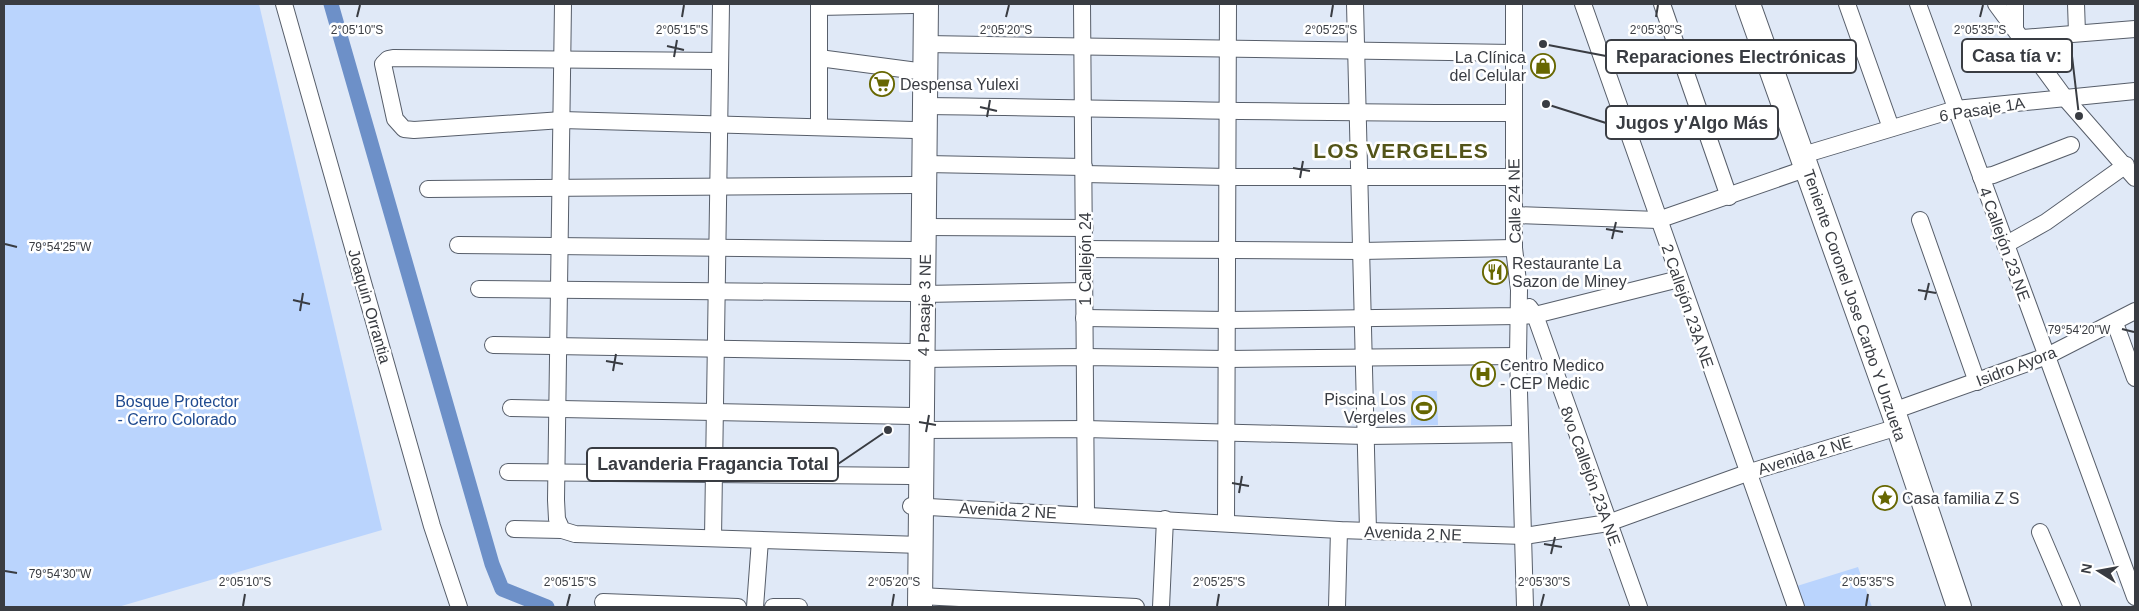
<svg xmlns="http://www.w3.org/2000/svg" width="2139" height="611" font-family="Arial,sans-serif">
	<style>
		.green { fill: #bad4fd }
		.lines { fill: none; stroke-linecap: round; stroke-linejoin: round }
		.canal { stroke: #6d90c8; stroke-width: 15 }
		.street-casing { stroke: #575e6a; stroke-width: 18 }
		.secondary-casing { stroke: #575e6a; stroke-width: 26 }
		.street { stroke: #fff; stroke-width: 16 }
		.secondary { stroke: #fff; stroke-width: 24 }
		.ticks { fill: none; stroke: #393c42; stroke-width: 2 }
		.labels { text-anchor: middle; stroke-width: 5; stroke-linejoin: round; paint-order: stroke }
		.poi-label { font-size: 16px; fill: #393c42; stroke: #fff; text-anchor: start }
		.street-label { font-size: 16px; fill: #393c42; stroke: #fff }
		.park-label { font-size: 16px; fill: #1f4a8f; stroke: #fff }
		.district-label { font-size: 21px; font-weight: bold; letter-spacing: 1px; fill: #535418; stroke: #fff }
		.ticks-label { font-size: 12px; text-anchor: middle; fill: #393c42; stroke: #fff; stroke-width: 5; stroke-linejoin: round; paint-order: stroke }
		.leader { fill: none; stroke: #393c42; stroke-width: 2 }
		.callout-dot { fill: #393c42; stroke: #fff; stroke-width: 2 }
		.callout { fill: #fff; stroke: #393c42; stroke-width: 2 }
		.callout-label { font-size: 18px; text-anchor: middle; font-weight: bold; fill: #393c42 }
	</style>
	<rect width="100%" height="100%" fill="#e0e9f7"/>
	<g class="green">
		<polygon points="4,4 259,4 382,530 118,607 4,607"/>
		<polygon points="1412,391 1437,391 1438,425 1411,425"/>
		<polygon points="1858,567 1872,607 1804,607 1797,586"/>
	</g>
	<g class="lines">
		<polyline class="canal" points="331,4 492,564 502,589 547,607"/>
		<defs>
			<g id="street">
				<polyline points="284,4 432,526 459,607"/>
				<polyline points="563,4 556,500 557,519 562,530 575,534 921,545"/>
				<polyline points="1082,4 1086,515"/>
				<polyline points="1355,4 1368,531"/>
				<polyline points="1514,4 1514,248 1519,290 1518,356 1525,607"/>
				<polyline points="1583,4 1796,607"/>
				<polyline points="1662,4 1729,197"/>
				<polyline points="1847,4 1891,128"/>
				<polyline points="1918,4 2135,597"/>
				<polyline points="1996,4 2065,98 2135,178"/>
				<polyline points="2076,4 2077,33"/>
				<polyline points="819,7 913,5"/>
				<polyline points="2015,29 2015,4"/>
				<polyline points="2023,38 2135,29"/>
				<polyline points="926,44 1513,53"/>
				<polyline points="819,58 925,72"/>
				<polyline points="720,61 393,58 388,59 383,64 395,119 404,129 414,130 562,120 914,130"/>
				<path d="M925 106C1121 108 1317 114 1513 113"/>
				<polyline points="819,127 819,4"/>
				<polyline points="1803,155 1956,109 2135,91"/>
				<polyline points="926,164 1084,167"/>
				<polyline points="1084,174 1228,177 1514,177"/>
				<polyline points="1981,177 1993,175 2071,145"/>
				<polyline points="428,189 913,185"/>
				<polyline points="1514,215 1658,220 1808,168"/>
				<polyline points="1920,220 1977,382"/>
				<polyline points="925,227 1085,228"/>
				<polyline points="458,245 913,250"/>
				<polyline points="2005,245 2046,222 2126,165"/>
				<polyline points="1084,249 1361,251 1514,248"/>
				<polyline points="479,289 913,293"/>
				<polyline points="923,294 1084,291"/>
				<polyline points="1529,307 1535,315 1639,607"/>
				<polyline points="1084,318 1227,320 1518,316 1535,315 1679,279"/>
				<polyline points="2115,323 2135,378"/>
				<polyline points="493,345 912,352"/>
				<polyline points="923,359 1085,357 1227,359 1518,356"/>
				<polyline points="511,408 912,416"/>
				<polyline points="1893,411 2047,356 2135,311"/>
				<polyline points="922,430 1085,429 1366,436 1520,434"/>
				<polyline points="508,472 911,476"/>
				<polyline points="911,506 1339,530 1524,536 1608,523 1747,473 1898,427"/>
				<polyline points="1226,523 1228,4"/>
				<polyline points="514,529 562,530"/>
				<polyline points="2040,532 2072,607"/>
				<polyline points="713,538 721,4"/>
				<polyline points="920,596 1136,607"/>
				<polyline points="603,602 738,607"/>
				<polyline points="755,607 760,540"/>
				<polyline points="773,607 799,607"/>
				<polyline points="1161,607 1165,519"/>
				<polyline points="1337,607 1339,530"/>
			</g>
			<g id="secondary">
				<polyline points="1748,4 1893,411 1959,607"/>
				<polyline points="920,607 926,4"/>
			</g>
		</defs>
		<use href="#street" class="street-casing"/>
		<use href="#secondary" class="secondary-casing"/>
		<use href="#street" class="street"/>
		<use href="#secondary" class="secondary"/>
	</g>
	<path class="ticks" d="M357 17 360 5M682 17 684 5M1006 17 1009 5M1331 17 1333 5M1656 17 1658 5M1980 17 1983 5M667 46 684 50M674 57 677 40M980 107 997 111M987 117 990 100M1293 168 1310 171M1300 178 1303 161M1606 229 1623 232M1612 239 1616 222M5 244 17 247M1918 290 1936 293M293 300 310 304M1925 300 1929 283M300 311 303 293M2122 329 2134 332M606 361 623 364M613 371 616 354M919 422 936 425M926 432 929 415M1232 483 1249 486M1239 493 1242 476M1544 544 1562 547M1551 554 1555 537M5 571 17 573M243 606 245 594M567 606 570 594M892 606 894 594M1217 606 1219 594M1541 606 1544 594M1866 606 1868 594"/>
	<defs>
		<symbol id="shop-ring" viewBox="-11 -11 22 22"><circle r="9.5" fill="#fff" stroke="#676701" stroke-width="1.5"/><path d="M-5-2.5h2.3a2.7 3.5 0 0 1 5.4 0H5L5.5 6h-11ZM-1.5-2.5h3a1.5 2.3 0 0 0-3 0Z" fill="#676701"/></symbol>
		<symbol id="supermarket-ring" viewBox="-11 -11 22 22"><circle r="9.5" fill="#fff" stroke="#676701" stroke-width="1.5"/><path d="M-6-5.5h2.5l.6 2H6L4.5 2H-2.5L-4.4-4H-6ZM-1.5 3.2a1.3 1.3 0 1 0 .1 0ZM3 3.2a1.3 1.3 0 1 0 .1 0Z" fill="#676701"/></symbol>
		<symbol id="restaurant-ring" viewBox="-11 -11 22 22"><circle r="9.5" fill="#fff" stroke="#676701" stroke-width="1.5"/><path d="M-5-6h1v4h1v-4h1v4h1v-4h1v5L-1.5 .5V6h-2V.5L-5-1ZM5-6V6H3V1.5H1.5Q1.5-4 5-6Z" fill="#676701"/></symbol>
		<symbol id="hospital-ring" viewBox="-11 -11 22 22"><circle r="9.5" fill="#fff" stroke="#676701" stroke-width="1.5"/><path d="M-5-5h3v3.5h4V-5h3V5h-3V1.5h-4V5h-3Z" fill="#676701"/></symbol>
		<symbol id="stadium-ring" viewBox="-11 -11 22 22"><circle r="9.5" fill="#fff" stroke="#676701" stroke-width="1.5"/><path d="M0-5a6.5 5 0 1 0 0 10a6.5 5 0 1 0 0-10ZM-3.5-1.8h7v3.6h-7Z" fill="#676701"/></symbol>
		<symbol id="sight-ring" viewBox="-11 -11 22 22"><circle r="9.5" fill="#fff" stroke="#676701" stroke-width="1.5"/><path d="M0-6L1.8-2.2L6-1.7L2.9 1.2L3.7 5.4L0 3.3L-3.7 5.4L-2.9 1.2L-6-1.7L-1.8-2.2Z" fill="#676701"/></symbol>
	</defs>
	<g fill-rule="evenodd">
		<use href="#shop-ring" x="1529" y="52" width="28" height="28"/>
		<use href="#supermarket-ring" x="868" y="70" width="28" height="28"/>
		<use href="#restaurant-ring" x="1481" y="258" width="28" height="28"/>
		<use href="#hospital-ring" x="1469" y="360" width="28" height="28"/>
		<use href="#stadium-ring" x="1410" y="394" width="28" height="28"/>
		<use href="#sight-ring" x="1871" y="484" width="28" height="28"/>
	</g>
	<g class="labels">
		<g class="poi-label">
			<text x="1526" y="63" text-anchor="end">La Clínica<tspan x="1526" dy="18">del Celular</tspan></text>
			<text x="900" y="90">Despensa Yulexi</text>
			<text x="1512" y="269">Restaurante La<tspan x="1512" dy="18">Sazon de Miney</tspan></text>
			<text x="1500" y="371">Centro Medico<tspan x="1500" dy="18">- CEP Medic</tspan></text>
			<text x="1406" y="405" text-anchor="end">Piscina Los<tspan x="1406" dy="18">Vergeles</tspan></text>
			<text x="1902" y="504">Casa familia Z S</text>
		</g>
		<g class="street-label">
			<text transform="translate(1982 109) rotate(-9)" y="6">6 Pasaje 1A</text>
			<text transform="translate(1514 201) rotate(-91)" y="6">Calle 24 NE</text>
			<text transform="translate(2005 244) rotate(70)" y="6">4 Callejón 23 NE</text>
			<text transform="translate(1085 259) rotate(-90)" y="6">1 Callejón 24</text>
			<text transform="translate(924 305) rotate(-89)" y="6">4 Pasaje 3 NE</text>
			<text transform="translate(1855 305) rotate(71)" y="6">Teniente Coronel Jose Carbo Y Unzueta</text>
			<text transform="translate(370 306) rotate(74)" y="6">Joaquin Orrantia</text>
			<text transform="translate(1688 306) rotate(71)" y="6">2 Callejón 23A NE</text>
			<text transform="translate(2016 366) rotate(-21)" y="6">Isidro Ayora</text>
			<text transform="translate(1805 455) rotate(-17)" y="6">Avenida 2 NE</text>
			<text transform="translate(1591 476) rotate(70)" y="6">8vo Callejón 23A NE</text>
			<text transform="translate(1008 510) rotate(3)" y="6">Avenida 2 NE</text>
			<text transform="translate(1413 533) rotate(2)" y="6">Avenida 2 NE</text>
		</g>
		<g class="park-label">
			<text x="177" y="407">Bosque Protector<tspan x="177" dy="18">- Cerro Colorado</tspan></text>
		</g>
		<g class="district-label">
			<text x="1401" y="158">LOS VERGELES</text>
		</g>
	</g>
	<g class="ticks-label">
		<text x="357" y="34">2°05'10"S</text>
		<text x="682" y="34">2°05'15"S</text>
		<text x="1006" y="34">2°05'20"S</text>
		<text x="1331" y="34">2°05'25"S</text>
		<text x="1656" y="34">2°05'30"S</text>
		<text x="1980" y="34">2°05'35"S</text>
		<text x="60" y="251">79°54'25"W</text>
		<text x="2079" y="334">79°54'20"W</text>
		<text x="60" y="578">79°54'30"W</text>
		<text x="245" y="586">2°05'10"S</text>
		<text x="570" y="586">2°05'15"S</text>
		<text x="894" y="586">2°05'20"S</text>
		<text x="1219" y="586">2°05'25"S</text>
		<text x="1544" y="586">2°05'30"S</text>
		<text x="1868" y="586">2°05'35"S</text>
	</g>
	<path class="leader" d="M2079 116L2072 56M1543 44L1606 56M1546 104L1606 123M888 430L838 464"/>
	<g class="callout-dot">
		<circle cx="2079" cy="116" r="5"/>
		<circle cx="1543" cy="44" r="5"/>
		<circle cx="1546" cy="104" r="5"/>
		<circle cx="888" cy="430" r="5"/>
	</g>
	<g class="callout">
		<rect x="1962" y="39" width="110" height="33" rx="5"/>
		<rect x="1606" y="40" width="250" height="33" rx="5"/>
		<rect x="1606" y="106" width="172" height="33" rx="5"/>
		<rect x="587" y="448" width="251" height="33" rx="5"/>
	</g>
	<g class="callout-label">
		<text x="2017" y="62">Casa tía v:</text>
		<text x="1731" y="63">Reparaciones Electrónicas</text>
		<text x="1692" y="129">Jugos y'Algo Más</text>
		<text x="713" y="470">Lavanderia Fragancia Total</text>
	</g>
	<rect width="2139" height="611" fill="none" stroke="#393c42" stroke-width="10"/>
	<g transform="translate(2099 571) rotate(281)" stroke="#ffffff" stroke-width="4" paint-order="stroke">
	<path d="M0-4L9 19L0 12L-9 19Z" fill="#393c42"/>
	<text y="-8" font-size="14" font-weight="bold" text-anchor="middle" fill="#393c42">N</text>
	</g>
</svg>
